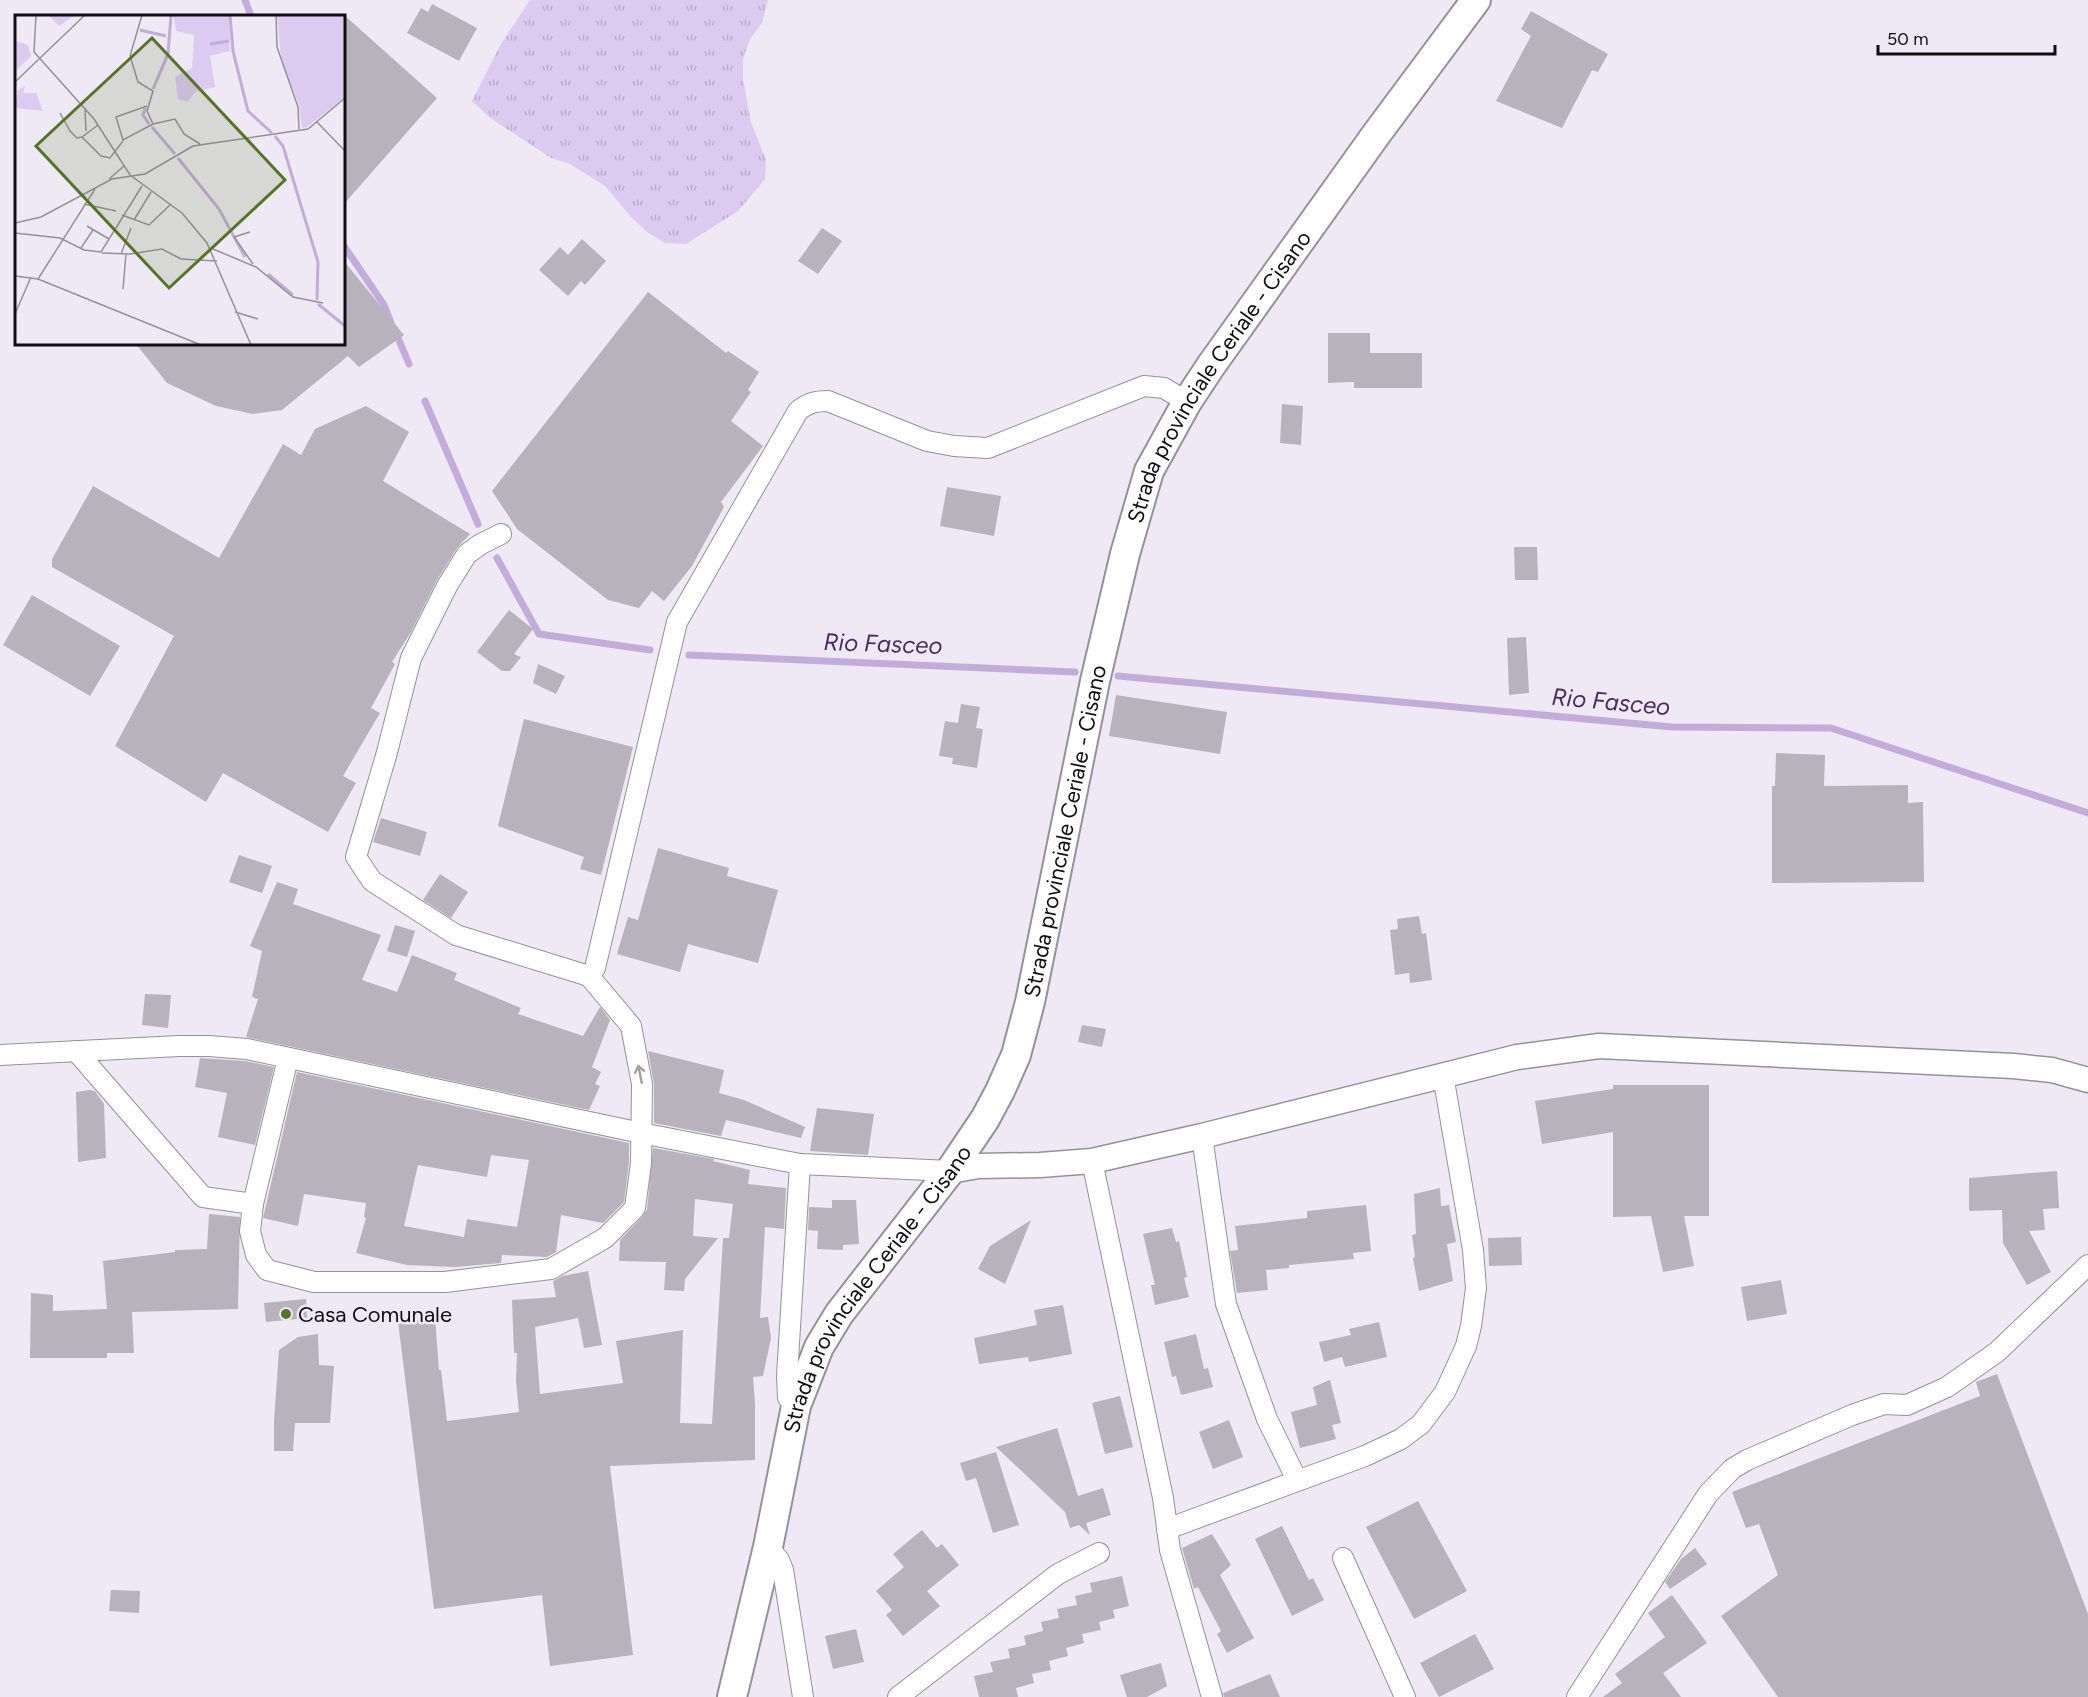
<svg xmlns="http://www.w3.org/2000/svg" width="2088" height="1697" font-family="Figtree,sans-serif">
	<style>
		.grass { fill: url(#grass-tufts) }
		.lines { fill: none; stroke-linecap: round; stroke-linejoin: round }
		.stream { stroke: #c3acda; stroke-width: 7 }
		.building { fill: #b7b2bc; fill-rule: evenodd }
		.minor-casing { stroke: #95919a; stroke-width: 22 }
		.tertiary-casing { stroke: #95919a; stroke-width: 27 }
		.secondary-casing { stroke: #95919a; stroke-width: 32 }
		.minor { stroke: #fff; stroke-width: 20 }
		.tertiary { stroke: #fff; stroke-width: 24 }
		.secondary { stroke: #fff; stroke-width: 28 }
		.oneway { stroke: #9f9fa0 }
		.poi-dot { fill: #567428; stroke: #eee9f4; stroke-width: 2 }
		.labels { text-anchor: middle; stroke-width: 5; stroke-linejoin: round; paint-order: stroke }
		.street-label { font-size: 22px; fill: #0f0e11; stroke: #eee9f4 }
		.poi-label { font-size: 22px; fill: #0f0e11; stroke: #eee9f4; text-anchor: start }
		.water-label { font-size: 24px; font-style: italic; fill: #492a63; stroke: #eee9f4 }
		.inset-river { fill: none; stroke: #c3acda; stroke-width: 3 }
		.inset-road { fill: none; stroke: #959199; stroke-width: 1.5 }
		.view { fill: #567428; fill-opacity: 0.15; stroke: #567428; stroke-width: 3 }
		.inset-edge { fill: none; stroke: #0f0e11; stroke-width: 3 }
	</style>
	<defs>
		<pattern id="grass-tufts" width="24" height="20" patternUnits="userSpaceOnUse" patternTransform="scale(1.5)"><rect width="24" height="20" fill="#ddcaf1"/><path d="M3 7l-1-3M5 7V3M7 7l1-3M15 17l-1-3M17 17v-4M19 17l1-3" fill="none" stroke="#bcacce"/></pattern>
	</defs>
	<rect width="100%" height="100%" fill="#eee9f4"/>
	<polygon class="grass" points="530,0 768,0 762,23 750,39 743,59 743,79 751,122 766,160 765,179 738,211 686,244 665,243 647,232 632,218 605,186 570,164 551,158 489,117 472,101 501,44"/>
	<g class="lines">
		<g class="stream">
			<polyline points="245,0 251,16"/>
			<polyline points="344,246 384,305 391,323"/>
			<polyline points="396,333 409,364"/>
			<polyline points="425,401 478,524"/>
			<polyline points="497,558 539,634 650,650"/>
			<polyline points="689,655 1075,672"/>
			<polyline points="1118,676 1672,727 1831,728 2088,813"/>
		</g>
	</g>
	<g class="building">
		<polygon points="432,4 477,28 459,61 407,33 421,8 428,12"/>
		<polygon points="1531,11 1608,54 1598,72 1592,70 1562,128 1496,101 1531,36 1521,29"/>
		<polygon points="344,15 437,98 344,204"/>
		<polygon points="822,228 842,241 818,274 798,261"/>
		<polygon points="582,239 606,261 585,285 581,281 568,296 539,270 560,247 568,255"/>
		<polygon points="344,261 404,335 359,367 348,356 282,410 253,414 216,406 167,383 136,344 344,344"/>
		<polygon points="648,292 726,353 728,351 759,372 748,390 751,392 731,421 763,446 721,502 724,507 692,566 664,601 652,591 639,608 608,600 517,529 492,491"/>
		<polygon points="1328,333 1370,333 1370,353 1422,353 1422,388 1354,388 1354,382 1328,383"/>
		<polygon points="1282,404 1303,406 1301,445 1280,443"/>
		<polygon points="366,406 409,432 383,481 470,534 457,548 437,580 411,632 392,662 395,664 371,708 380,713 343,776 356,783 328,832 223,773 206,802 115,746 174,636 52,567 52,559 93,486 219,558 283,444 301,455 315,429"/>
		<polygon points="947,487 1001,496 994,536 940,526"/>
		<polygon points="1514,547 1537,547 1538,580 1515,580"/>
		<polygon points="32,595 120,646 90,696 3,645"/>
		<polygon points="509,610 533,629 514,654 521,657 510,671 502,671 477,652"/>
		<polygon points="1526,637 1529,693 1509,695 1507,638"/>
		<polygon points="538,664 565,676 556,694 533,683"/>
		<polygon points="1116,695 1227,712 1220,754 1109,736"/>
		<polygon points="961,704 980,707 976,728 983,729 977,768 952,764 953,758 939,756 945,721 958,723"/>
		<polygon points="524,719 633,747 601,875 580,869 584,857 498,826"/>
		<polygon points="1776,753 1825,755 1824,786 1908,785 1908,803 1923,802 1924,882 1772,883 1772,786 1775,786"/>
		<polygon points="381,818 427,832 420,856 373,842"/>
		<polygon points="658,848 729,868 727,876 778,890 758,963 688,944 680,972 617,954 628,917 638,920"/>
		<polygon points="239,855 272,866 262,893 229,882"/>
		<polygon points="440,874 468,892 451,918 423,900"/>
		<polygon points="277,882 298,889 293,904 381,935 362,980 397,992 412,955 457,973 454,980 521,1008 518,1014 583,1036 600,1007 610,1020 592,1067 601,1072 595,1084 600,1086 589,1110 246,1037 258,999 252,997 262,951 250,946"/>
		<polygon points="1419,916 1422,934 1426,933 1432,980 1410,983 1409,973 1395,975 1390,930 1398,929 1397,919"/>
		<polygon points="395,925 415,931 407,957 387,951"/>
		<polygon points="145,994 171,995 168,1028 142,1025"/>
		<polygon points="1082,1025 1106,1029 1102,1047 1078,1042"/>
		<polygon points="648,1051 724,1070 719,1093 744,1100 805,1127 801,1138 726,1120 721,1136 654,1123 654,1084"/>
		<polygon points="200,1058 245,1061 274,1067 255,1145 218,1137 227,1093 195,1087"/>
		<path d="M297 1072 629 1143V1162L624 1202 603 1223 561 1215 556 1252 547 1257 502 1255 501 1263 455 1267 407 1265 356 1253 366 1218 364 1217 366 1203 304 1194 298 1226 263 1218ZM491 1155 529 1160 517 1227 467 1219 464 1237 404 1226 418 1165 487 1177Z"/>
		<polygon points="1613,1085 1709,1085 1709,1216 1684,1216 1694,1266 1663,1272 1651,1216 1613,1217 1613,1132 1542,1144 1535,1101 1613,1089"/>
		<polygon points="90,1090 95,1091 104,1104 106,1158 78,1162 76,1092"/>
		<polygon points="817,1108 874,1114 868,1155 810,1151"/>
		<polygon points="653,1148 714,1159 713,1161 750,1170 748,1184 786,1188 784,1229 765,1227 760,1318 768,1317 771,1338 763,1376 753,1377 755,1404 755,1460 610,1466 633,1655 550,1666 542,1595 434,1609 398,1322 435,1318 439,1370 441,1370 447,1421 519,1412 516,1381 517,1353 514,1353 512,1300 556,1297 553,1281 563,1276 588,1271 602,1345 584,1348 578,1318 535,1327 540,1394 623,1383 616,1341 683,1330 680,1423 712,1424 723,1238 729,1238 733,1204 695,1199 693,1236 718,1238 685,1279 684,1291 664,1290 666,1262 619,1261 620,1240 643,1216 647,1210"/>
		<polygon points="2057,1171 2059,1208 2043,1209 2045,1230 2029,1231 2051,1272 2027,1285 2003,1243 2002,1210 1969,1211 1969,1178"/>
		<polygon points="1440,1188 1441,1206 1449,1205 1456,1242 1447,1244 1453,1281 1419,1291 1413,1258 1415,1257 1412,1235 1416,1234 1414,1194"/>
		<polygon points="832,1200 856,1200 859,1244 843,1245 843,1250 817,1249 818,1231 808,1230 809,1207 832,1208"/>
		<polygon points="1366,1205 1371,1251 1353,1253 1354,1259 1289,1265 1289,1268 1266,1270 1268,1290 1237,1293 1230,1251 1238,1250 1235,1226 1307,1218 1307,1211"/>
		<polygon points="209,1214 240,1217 238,1309 132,1312 134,1353 107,1353 107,1358 30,1358 31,1293 53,1295 53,1311 107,1309 103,1261 175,1252 175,1250 207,1249"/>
		<polygon points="1031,1220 1005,1284 978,1269 990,1246"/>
		<polygon points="1172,1228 1176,1242 1179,1241 1187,1277 1184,1278 1189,1297 1155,1305 1151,1285 1155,1285 1143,1234"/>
		<polygon points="1521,1237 1522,1265 1489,1266 1488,1238"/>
		<polygon points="1781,1280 1787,1314 1747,1321 1741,1287"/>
		<polygon points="306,1299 307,1318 266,1322 264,1303"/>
		<polygon points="1063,1305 1072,1354 1029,1362 1028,1357 979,1364 974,1338 1037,1325 1034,1310"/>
		<polygon points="1379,1322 1387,1357 1345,1367 1342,1357 1324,1362 1319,1342 1351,1335 1349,1329"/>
		<polygon points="318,1334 319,1365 334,1366 330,1423 295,1423 293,1451 274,1451 274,1421 279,1350 298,1337"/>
		<polygon points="1196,1334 1204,1369 1208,1368 1213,1387 1181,1395 1176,1376 1172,1377 1164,1342"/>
		<polygon points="1997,1374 2088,1614 2088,1697 1778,1697 1721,1616 1778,1575 1759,1524 1746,1528 1732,1492 1980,1396 1976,1382"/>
		<polygon points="1330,1380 1341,1423 1332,1425 1336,1439 1300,1448 1291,1412 1317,1405 1313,1387"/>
		<polygon points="1120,1396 1133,1447 1105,1454 1092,1403"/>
		<polygon points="1229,1420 1243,1457 1213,1469 1199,1432"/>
		<polygon points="1057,1428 1078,1496 1103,1488 1111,1515 1086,1523 1090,1535 1079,1525 1070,1528 1065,1512 996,1447"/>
		<polygon points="996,1452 1019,1525 993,1533 976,1478 966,1481 960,1463"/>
		<polygon points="1418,1501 1467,1591 1414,1619 1366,1527"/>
		<polygon points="1282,1526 1309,1580 1313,1578 1324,1600 1292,1616 1255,1539"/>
		<polygon points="922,1530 937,1548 942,1544 959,1565 927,1591 940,1606 903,1636 886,1615 892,1610 876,1591 904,1567 893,1554"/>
		<polygon points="1212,1534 1231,1565 1220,1575 1254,1638 1227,1653 1217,1634 1221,1631 1198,1587 1194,1589 1182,1548"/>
		<polygon points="1695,1548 1707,1564 1670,1589 1665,1582 1681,1559"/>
		<polygon points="1122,1576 1129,1606 1113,1610 1115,1618 1099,1622 1101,1630 1082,1634 1084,1643 1066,1648 1068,1656 1049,1661 1051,1670 1032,1674 1034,1683 1016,1688 1018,1697 979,1697 974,1676 993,1672 990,1662 1010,1658 1008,1649 1026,1645 1024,1636 1043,1631 1041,1622 1059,1618 1057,1609 1077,1605 1075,1596 1092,1592 1090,1583"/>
		<polygon points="111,1590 140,1591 139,1613 109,1611"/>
		<polygon points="1672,1595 1707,1643 1663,1673 1681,1697 1603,1697 1622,1683 1615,1674 1665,1637 1648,1613"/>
		<polygon points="856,1629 864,1662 833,1669 825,1636"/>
		<polygon points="1475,1634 1494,1669 1439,1697 1420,1663"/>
		<polygon points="1161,1663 1167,1686 1147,1697 1127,1697 1120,1675"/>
		<polygon points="1270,1674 1280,1697 1224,1697 1223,1693"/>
	</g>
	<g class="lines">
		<defs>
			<g id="minor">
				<path d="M501 534 481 544 467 554 447 586 411 658 386 756 356 857 372 881 456 935 589 976 595 968 677 622 798 411C808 403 815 401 828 401L927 441 954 446 988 448 1144 386 1164 388 1187 402"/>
				<polyline points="76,1051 203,1197 253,1204"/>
				<polyline points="0,1055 179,1046 209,1046 247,1049 641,1133 800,1164 950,1171"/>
				<polyline points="288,1058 253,1204 250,1231 256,1255 267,1270 314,1282 445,1282 551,1269 605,1238 635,1208 641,1163 642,1084 631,1026 589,976"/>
				<polyline points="1202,1136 1226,1304 1267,1419 1297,1480"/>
				<polyline points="1092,1161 1163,1498 1170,1550 1212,1697"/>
				<polyline points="796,1406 788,1398 787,1376 800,1164"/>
				<polyline points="1167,1529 1365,1456 1401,1439 1421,1424 1445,1392 1466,1346 1471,1326 1476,1288 1473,1250 1443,1075"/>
				<polyline points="768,1547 779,1560 783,1570 803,1697"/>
				<polyline points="1343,1558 1405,1697"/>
				<polyline points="898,1697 1058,1574 1099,1553"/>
				<polyline points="1577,1697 1708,1494 1732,1469 1747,1460 1852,1415 1884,1404 1907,1405 1947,1387 1997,1352 2088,1265"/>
			</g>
			<polyline id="tertiary" points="950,1171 978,1166 1040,1165 1092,1161 1202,1136 1517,1057 1599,1046 2013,1066 2052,1070 2088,1080"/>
			<g id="secondary">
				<path id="s1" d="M732 1697 768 1547 796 1406 819 1347 839 1314 950 1171 985 1119 1000 1091 1016 1055 1030 1002 1095 681 1125 554 1149 471 1187 402 1210 367 1375 136 1476 0"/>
			</g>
		</defs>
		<use href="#minor" class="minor-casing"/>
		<use href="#tertiary" class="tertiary-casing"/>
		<use href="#secondary" class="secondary-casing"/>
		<use href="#minor" class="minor"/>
		<use href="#tertiary" class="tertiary"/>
		<use href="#secondary" class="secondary"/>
	</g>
	<defs><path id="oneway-shaft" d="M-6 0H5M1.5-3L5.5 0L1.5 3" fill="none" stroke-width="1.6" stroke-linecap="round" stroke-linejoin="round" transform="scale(1.5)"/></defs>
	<use class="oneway" href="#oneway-shaft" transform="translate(640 1074) rotate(-101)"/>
	<circle class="poi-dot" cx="286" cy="1314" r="6"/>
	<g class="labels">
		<g class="street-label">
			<text dy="8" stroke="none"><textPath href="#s1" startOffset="1430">Strada provinciale Ceriale - Cisano</textPath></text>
			<text dy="8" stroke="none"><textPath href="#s1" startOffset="944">Strada provinciale Ceriale - Cisano</textPath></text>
			<text dy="8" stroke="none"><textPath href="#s1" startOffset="440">Strada provinciale Ceriale - Cisano</textPath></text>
		</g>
		<g class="poi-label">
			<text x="298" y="1322">Casa Comunale</text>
		</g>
		<g class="water-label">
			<text transform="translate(883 644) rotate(2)" y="8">Rio Fasceo</text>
			<text transform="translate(1611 702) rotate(5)" y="8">Rio Fasceo</text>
		</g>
	</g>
	<g transform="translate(15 15)">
		<rect width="330" height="330" fill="#eee9f4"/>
		<path d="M152 0H214L215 36 195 41 200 72 180 77 173 87 163 84 160 62 177 53 179 20 161 16 159 3ZM262 0 330 1V82L292 112 287 113 284 90 266 43Z" fill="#ddcaf1"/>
		<path d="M33 0H60L44 11ZM0 26 13 30 16 41 0 57ZM10 71 8 78H21L28 96 0 93 3 75Z" fill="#ddcaf1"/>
		<path class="inset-river" d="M215 0 218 36 233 96 257 118M125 15 151 21M195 29 214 26M138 74 153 39 156 0M130 93 128 100 134 109M137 112 160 139M260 121 268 131 303 247 302 285M163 143 204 194 230 242M253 259 278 280M303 289 330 311"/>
		<path class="inset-road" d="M21 0 19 37 79 104 115 160 167 198 192 228 236 330M127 0 115 41 123 67 138 76 132 96 138 109M261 0 262 32 283 92 284 114M0 67 70 0M132 91 101 102 108 125 138 109 160 104 169 119 185 129M70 95 71 116M45 98 55 116 62 123 67 122M302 107 330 136M83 110 67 122 86 141 95 143 108 126M94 164 109 151M69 189 101 196M107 200 134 210 155 190M119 205 136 177M0 208 26 202 97 164 130 159 178 131 293 114 330 83M72 211 94 224M235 217 219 222 238 249M0 218 45 223 69 235 86 237 127 171M66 233 78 215M198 234 241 252 278 282 308 288M87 238 115 239 147 234 166 244 202 246M106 239 116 213M0 261 23 264 186 330M23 264 80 174M108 274 111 239M220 297 243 304M0 299 16 262"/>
		<path class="view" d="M137 23 270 165 154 273 21 131Z"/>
		<rect width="330" height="330" class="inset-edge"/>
	</g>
	<path d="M1878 45v9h177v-9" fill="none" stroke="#0f0e11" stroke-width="3"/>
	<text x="1887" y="45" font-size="18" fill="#0f0e11" stroke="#eee9f4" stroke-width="4.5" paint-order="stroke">50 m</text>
</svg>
